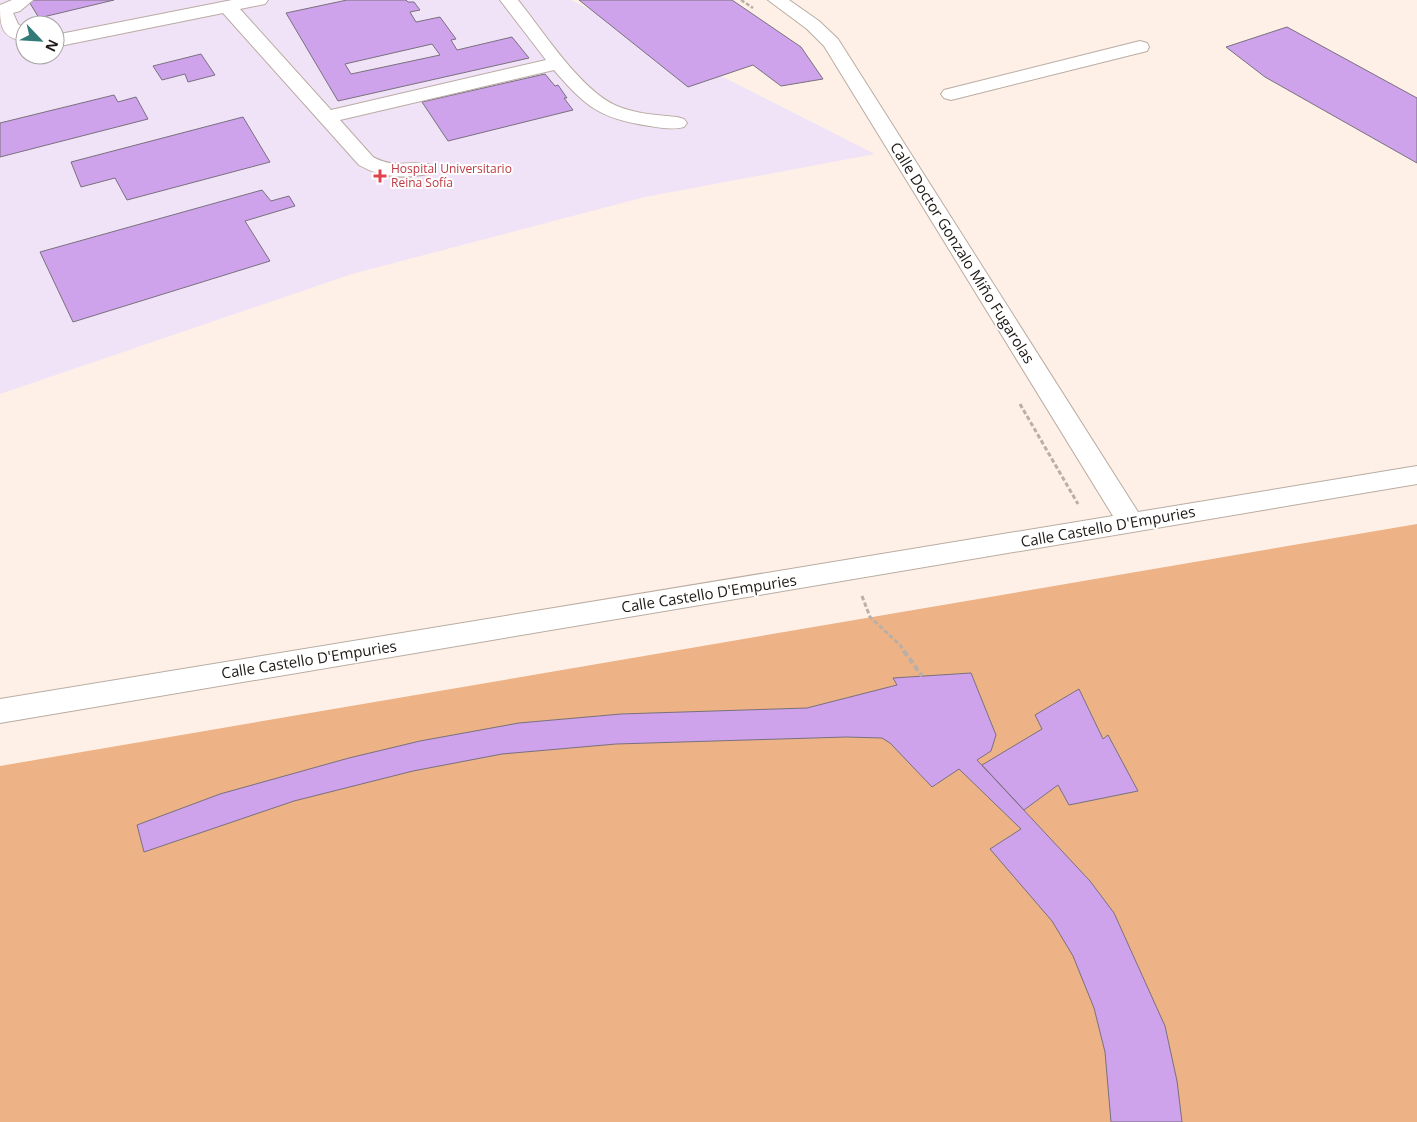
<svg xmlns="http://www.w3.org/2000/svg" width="1417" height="1122" font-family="'Open Sans',sans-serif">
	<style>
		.medical { fill: #f1e3f7; fill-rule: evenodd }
		.green { fill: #edb285 }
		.building { fill: #cfa2ec; stroke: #78717d; fill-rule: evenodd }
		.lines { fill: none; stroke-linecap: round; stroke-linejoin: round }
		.minor-casing { stroke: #b9aca2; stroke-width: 2 }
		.path-far2 { stroke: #baafa7; stroke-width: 2.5; stroke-dasharray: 4 2; stroke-linecap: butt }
		.path-far1 { stroke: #baafa7; stroke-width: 3; stroke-dasharray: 4.5 2.5; stroke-linecap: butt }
		.path { stroke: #baafa7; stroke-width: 4; stroke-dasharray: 6 3; stroke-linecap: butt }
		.minor { fill: #fff; fill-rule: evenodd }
		.health-dot { fill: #e0444e; stroke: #fff; stroke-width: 2 }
		.labels { text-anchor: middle; stroke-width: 4; stroke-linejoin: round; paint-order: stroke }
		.far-health-label { font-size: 12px; fill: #be3a42; stroke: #fff; text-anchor: start }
		.street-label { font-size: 15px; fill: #1e1916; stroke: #fff }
	</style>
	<rect width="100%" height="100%" fill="#fef0e6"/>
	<path class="medical" d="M0 0H571L875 154 645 197 352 274 0 394ZM25 25H55V55H25Z"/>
	<polygon class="green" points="1417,524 1417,1122 0,1122 0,766"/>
	<g class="building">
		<polygon points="28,0 114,0 39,18"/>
		<path d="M347 0H406L408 2H414L420 10 410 12 416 22 440 17 456 39 451 40 457 50 512 37 529 58 338 101 286 13ZM432 44 440 55 351 74 345 64Z"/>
		<polygon points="579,0 732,0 801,47 823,79 781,86 753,65 688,87"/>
		<polygon points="1287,27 1417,98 1417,163 1265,77 1226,47"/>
		<polygon points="201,54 215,75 188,82 185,74 162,80 153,66"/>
		<polygon points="545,74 555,86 558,85 567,98 564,98 573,110 448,141 422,102"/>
		<polygon points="114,95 118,102 136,97 148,119 0,157 0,123"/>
		<polygon points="243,117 270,162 127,200 115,178 81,187 71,162"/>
		<polygon points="262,190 271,201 289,196 295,206 245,221 270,261 73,322 40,252"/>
		<polygon points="971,673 996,735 991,751 977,760 1090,881 1114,913 1165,1026 1177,1081 1182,1122 1111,1122 1105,1052 1094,1008 1073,956 1052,921 990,849 1021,829 959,769 932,787 890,743 882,738 846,737 616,744 502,754 413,771 294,801 144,852 137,825 220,794 349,758 420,741 519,723 621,714 807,708 897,685 893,678"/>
		<polygon points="1079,689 1103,739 1108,735 1138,791 1069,805 1058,785 1024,810 982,765 1042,729 1035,715"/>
	</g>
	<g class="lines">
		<defs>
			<g id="minor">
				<path d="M12 0H33L20 11 13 13 18 24 25 29V42C1 37 0 27 0 5Z"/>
				<path d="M232 0H268L265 4 240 9 331 110 546 60 500 0H518C543 31 581 91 617 106 636 114 657 115 677 117L684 119 687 123 684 127C673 130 661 128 650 126 600 119 585 106 554 70L340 120 373 157C397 170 409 159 431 165L434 169 431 173C407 179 381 178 359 165L223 13 55 47V35Z"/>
				<polygon points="768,0 789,0 819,21 838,39 1138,512 1417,466 1417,484 0,723 0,699 1113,516 824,46 807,29"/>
				<polygon points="1140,41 1147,43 1149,47 1147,51 951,100 944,98 941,94 944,90"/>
			</g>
		</defs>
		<use href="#minor" class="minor-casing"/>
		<polyline class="path-far2" points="741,0 753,8"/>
		<g class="path-far1">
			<polyline points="1020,404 1078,504"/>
			<polyline points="862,596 870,617 900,645 905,653"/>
		</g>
		<polyline class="path" points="904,651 922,676"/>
		<use href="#minor" class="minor"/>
	</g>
	<path class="health-dot" d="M377.5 168.5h5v5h5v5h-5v5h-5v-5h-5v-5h5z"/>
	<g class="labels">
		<g class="far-health-label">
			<text x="391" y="173">Hospital Universitario<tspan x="391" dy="14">Reina Sofía</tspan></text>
		</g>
		<g class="street-label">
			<text transform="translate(962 253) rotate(58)" y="5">Calle Doctor Gonzalo Miño Fugarolas</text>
			<text transform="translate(1108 527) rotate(-10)" y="5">Calle Castello D'Empuries</text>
			<text transform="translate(709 594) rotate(-9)" y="5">Calle Castello D'Empuries</text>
			<text transform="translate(309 660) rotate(-9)" y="5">Calle Castello D'Empuries</text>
		</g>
	</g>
	<g transform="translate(40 40) rotate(115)"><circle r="24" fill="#ffffff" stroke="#a5a3a2"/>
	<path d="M0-4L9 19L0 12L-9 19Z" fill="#317a78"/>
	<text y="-8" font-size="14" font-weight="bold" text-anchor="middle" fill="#1e1916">N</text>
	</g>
</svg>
